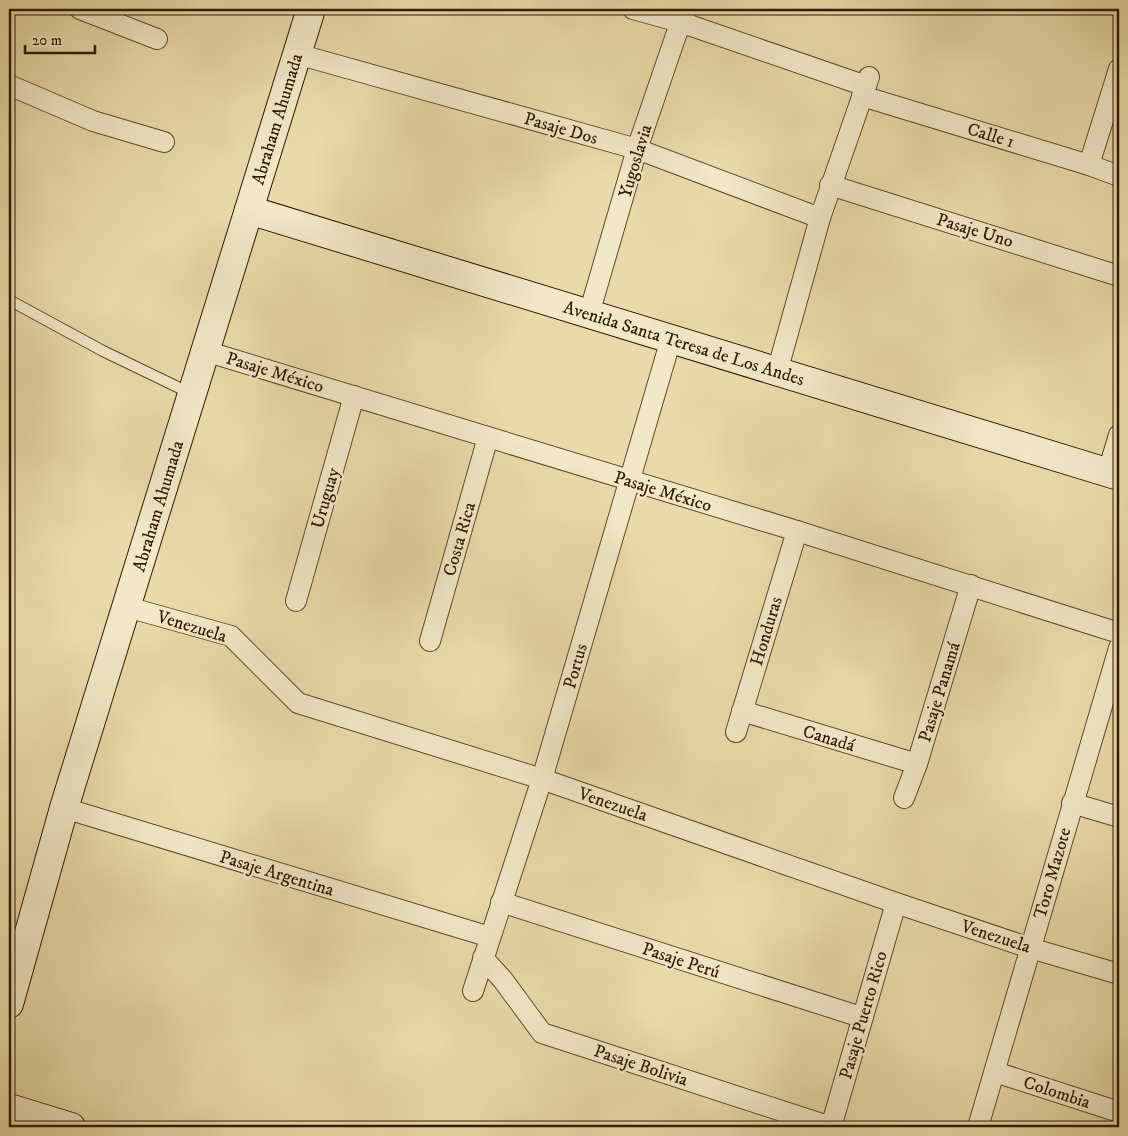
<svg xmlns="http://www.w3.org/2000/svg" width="1128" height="1136" font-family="'IM FELL DW Pica',serif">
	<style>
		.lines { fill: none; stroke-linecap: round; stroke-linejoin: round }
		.lane-casing { stroke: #5f4a2b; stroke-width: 12 }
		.street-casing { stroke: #5f4a2b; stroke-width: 22 }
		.secondary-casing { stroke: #311a01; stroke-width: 30 }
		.lane { stroke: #f1e8c7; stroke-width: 10 }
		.street { stroke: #f1e8c7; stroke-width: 20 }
		.secondary { stroke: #f1e8c7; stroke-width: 28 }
		.labels { text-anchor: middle; stroke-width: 4.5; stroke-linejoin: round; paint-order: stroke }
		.street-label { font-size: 18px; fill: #311a01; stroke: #f1e8c7 }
	</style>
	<rect width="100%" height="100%" fill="#e9dba9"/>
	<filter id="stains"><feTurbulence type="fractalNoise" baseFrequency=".004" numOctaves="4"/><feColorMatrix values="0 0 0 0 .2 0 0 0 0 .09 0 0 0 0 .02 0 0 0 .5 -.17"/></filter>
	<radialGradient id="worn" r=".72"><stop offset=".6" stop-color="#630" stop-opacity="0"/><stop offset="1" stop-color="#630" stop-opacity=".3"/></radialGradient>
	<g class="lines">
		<defs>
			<polyline id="lane" points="9,300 103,351 190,393"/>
			<g id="street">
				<polyline points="80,9 157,39"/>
				<polyline points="633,9 680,22 866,86"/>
				<polyline points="297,54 637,149 820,218"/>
				<polyline points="9,85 93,121 164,142"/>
				<polyline points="862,96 1089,165 1119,176"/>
				<polyline points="1089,165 1119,69"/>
				<polyline points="830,185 1119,276"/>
				<polyline points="589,314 637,149 685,9"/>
				<polyline points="205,351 797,531 1119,633"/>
				<polyline points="777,372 820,218 869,77"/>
				<polyline points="1108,472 1119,435"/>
				<polyline points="296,601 354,396"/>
				<polyline points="127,607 231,636 298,703 542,779 896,903 1030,948 1119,974"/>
				<polyline points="430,641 488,437"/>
				<polyline points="742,711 917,764"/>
				<polyline points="736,732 797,531"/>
				<polyline points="904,798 917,764 971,585"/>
				<polyline points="1072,803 1119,817"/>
				<polyline points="64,808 490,937"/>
				<polyline points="501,902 861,1017"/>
				<polyline points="483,958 503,980 542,1033 831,1127"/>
				<polyline points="473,991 542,779 671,339"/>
				<polyline points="995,1072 1119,1112"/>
				<polyline points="831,1127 896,903"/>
				<polyline points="978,1127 1119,648"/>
			</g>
			<g id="secondary">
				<polyline points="249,210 1119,476"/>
				<polyline points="9,1004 64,808 311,9"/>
				<polyline points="9,1108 71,1127"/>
			</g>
		</defs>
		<use href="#lane" class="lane-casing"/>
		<use href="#street" class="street-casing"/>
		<use href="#secondary" class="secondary-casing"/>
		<use href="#lane" class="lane"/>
		<use href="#street" class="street"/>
		<use href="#secondary" class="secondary"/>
	</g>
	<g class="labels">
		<g class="street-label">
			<text transform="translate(277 119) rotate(-73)" y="6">Abraham Ahumada</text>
			<text transform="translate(561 128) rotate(16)" y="6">Pasaje Dos</text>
			<text transform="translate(991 135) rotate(17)" y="6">Calle 1</text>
			<text transform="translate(635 161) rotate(-73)" y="6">Yugoslavia</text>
			<text transform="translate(975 230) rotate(17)" y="6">Pasaje Uno</text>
			<text transform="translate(684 343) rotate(17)" y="6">Avenida Santa Teresa de Los Andes</text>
			<text transform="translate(275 372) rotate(17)" y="6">Pasaje México</text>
			<text transform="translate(663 491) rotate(17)" y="6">Pasaje México</text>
			<text transform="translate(325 498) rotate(-74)" y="6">Uruguay</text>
			<text transform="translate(158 506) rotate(-73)" y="6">Abraham Ahumada</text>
			<text transform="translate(459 539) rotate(-74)" y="6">Costa Rica</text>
			<text transform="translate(192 626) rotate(17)" y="6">Venezuela</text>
			<text transform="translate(766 631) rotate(-73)" y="6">Honduras</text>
			<text transform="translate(575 666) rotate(-74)" y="6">Portus</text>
			<text transform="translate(939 692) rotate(-73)" y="6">Pasaje Panamá</text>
			<text transform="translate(829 738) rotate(17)" y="6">Canadá</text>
			<text transform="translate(613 804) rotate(19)" y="6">Venezuela</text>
			<text transform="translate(277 873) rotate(17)" y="6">Pasaje Argentina</text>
			<text transform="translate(1052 873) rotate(-74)" y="6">Toro Mazote</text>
			<text transform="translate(996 936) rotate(18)" y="6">Venezuela</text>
			<text transform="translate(681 960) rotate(18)" y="6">Pasaje Perú</text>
			<text transform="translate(863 1015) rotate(-74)" y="6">Pasaje Puerto Rico</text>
			<text transform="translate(641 1065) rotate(18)" y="6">Pasaje Bolivia</text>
			<text transform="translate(1057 1092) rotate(18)" y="6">Colombia</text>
		</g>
	</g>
	<rect width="1128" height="1136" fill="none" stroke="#e9dba9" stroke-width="30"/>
	<rect x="10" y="10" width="1108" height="1116" fill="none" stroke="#311a01" stroke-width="2.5"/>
	<rect x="15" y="15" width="1098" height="1106" fill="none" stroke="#311a01"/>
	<path d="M25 45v8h70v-8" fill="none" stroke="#311a01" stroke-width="2.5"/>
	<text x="32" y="45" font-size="15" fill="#311a01" stroke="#f1e8c7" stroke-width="4" paint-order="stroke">20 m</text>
	<rect width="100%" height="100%" filter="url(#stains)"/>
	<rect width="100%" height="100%" fill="url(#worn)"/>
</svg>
